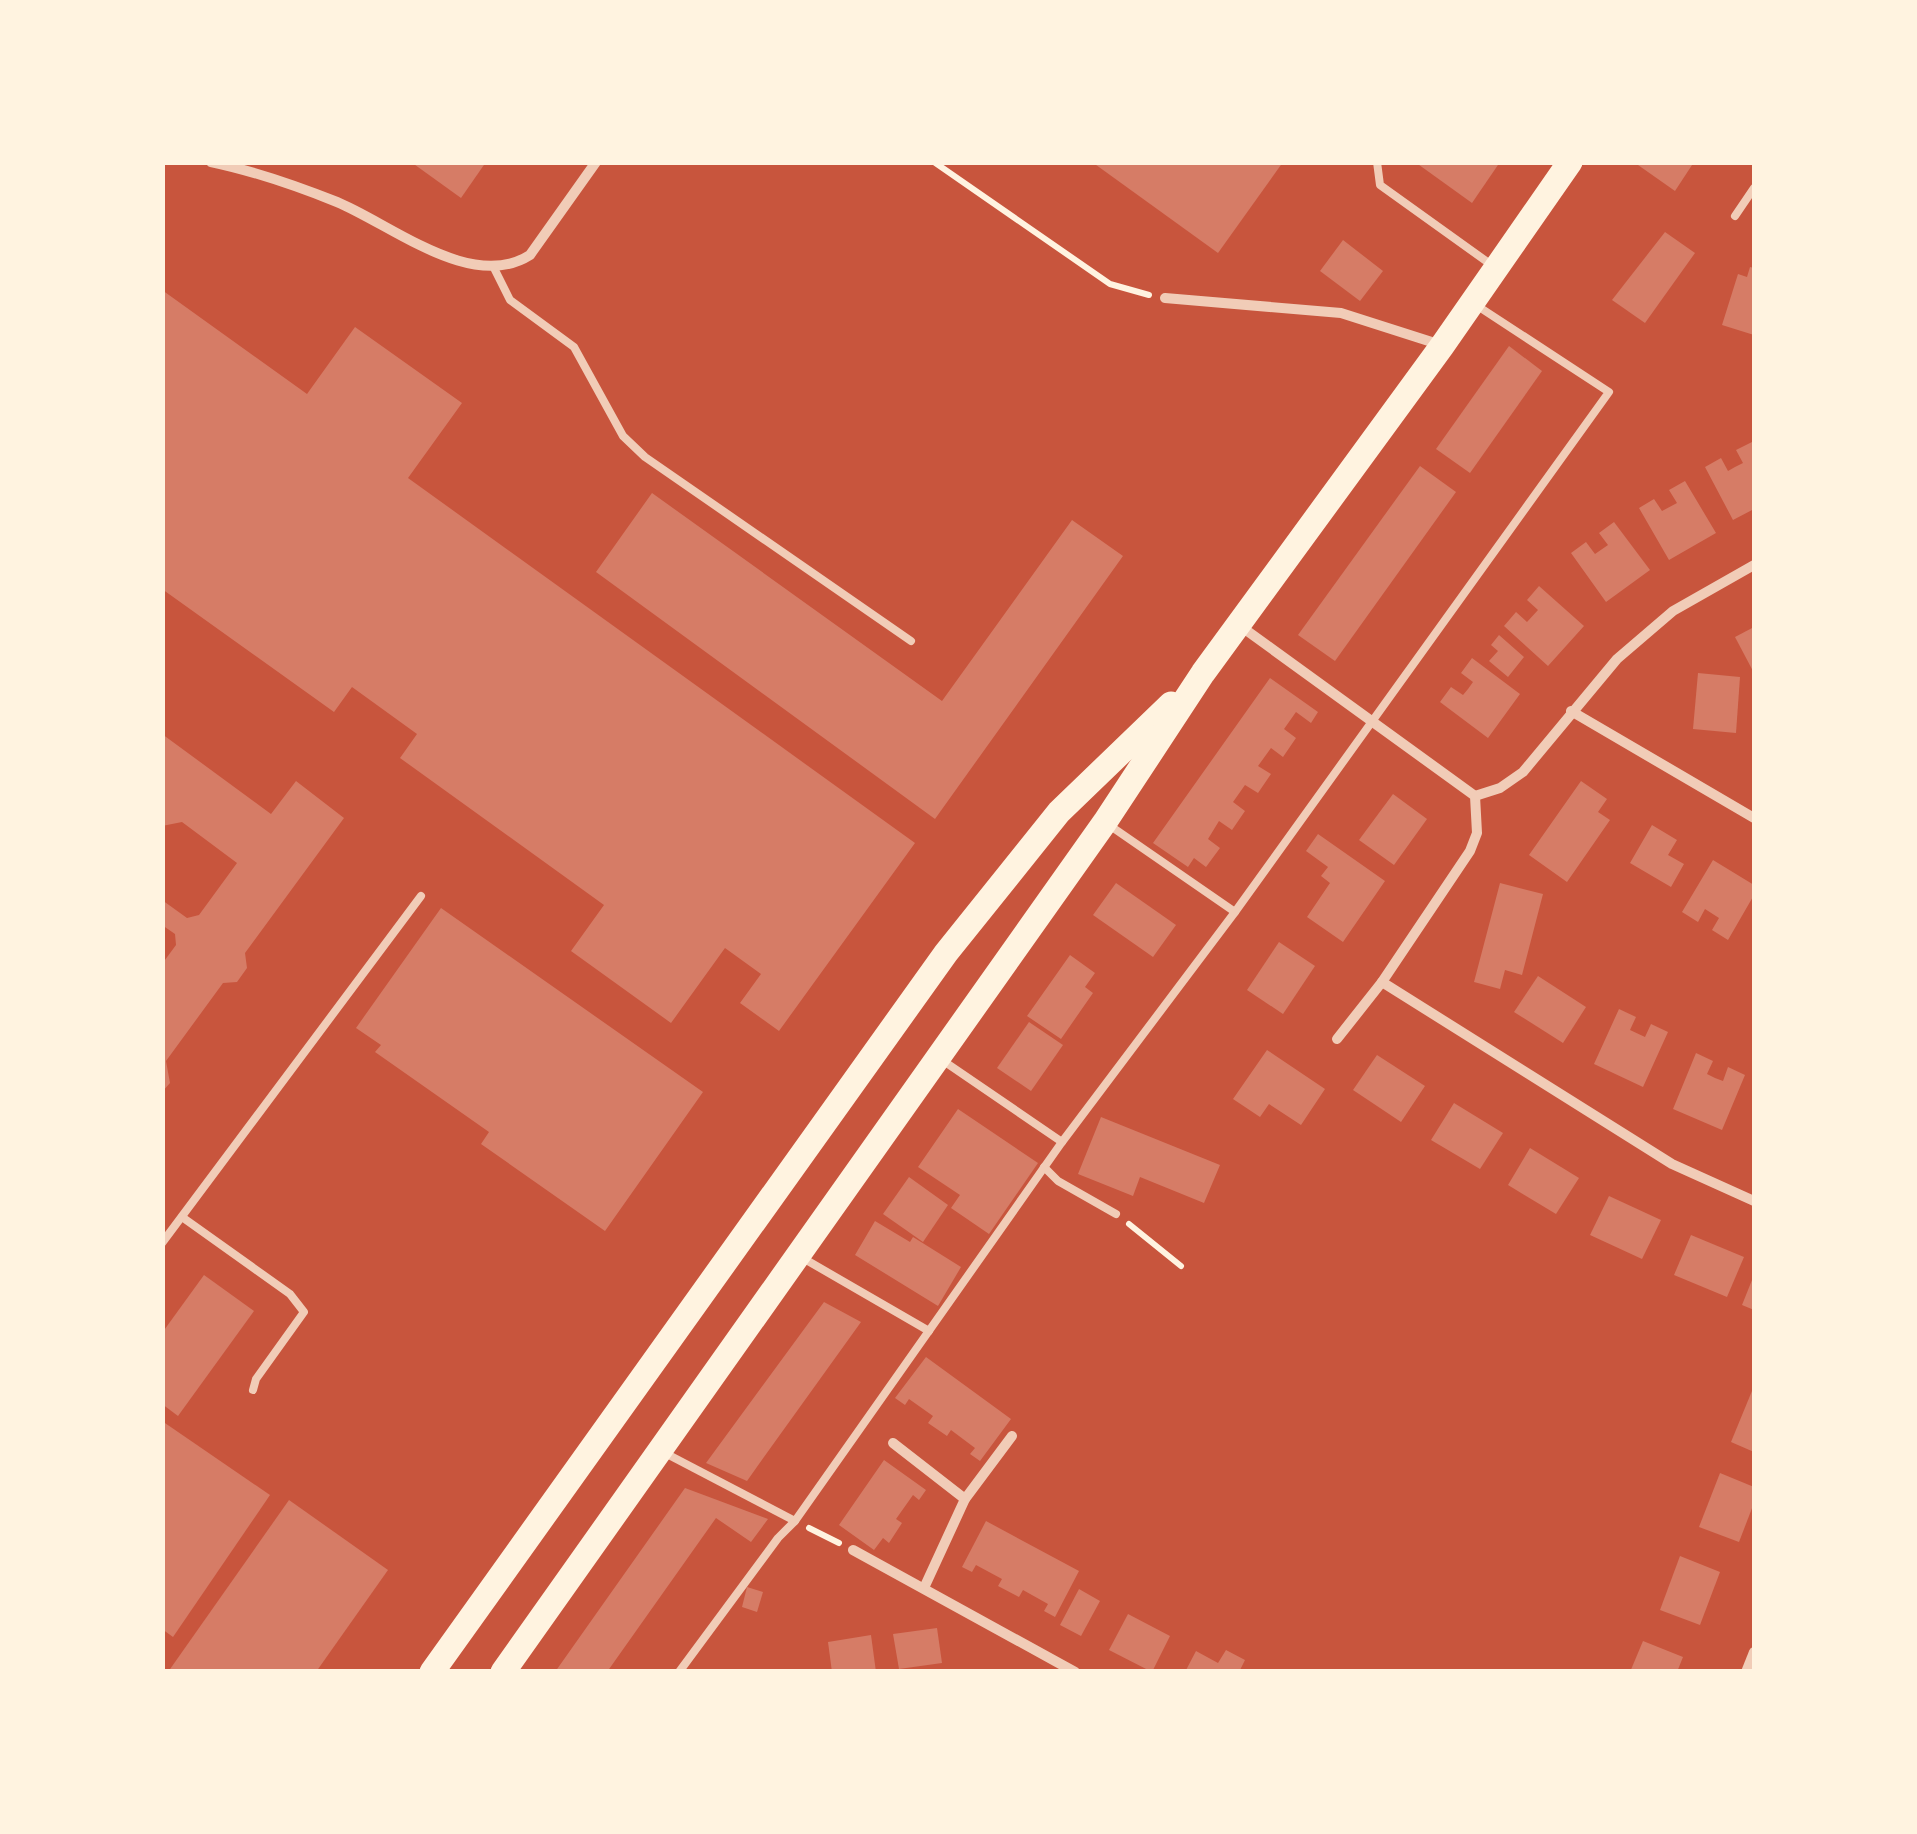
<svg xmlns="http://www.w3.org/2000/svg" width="1917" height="1834" font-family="'Fira Sans',sans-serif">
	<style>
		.building { fill: #d67c66 }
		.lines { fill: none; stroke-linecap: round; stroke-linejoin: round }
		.path { stroke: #fff3e0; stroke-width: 6 }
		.service { stroke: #f1ccb7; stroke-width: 8 }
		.minor { stroke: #f1ccb7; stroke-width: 10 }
		.trunk { stroke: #fff3e0; stroke-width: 25 }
	</style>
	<rect width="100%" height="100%" fill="#c8553d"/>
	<g class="building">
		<polygon points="411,162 486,162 461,198"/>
		<polygon points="1092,162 1283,162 1218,253"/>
		<polygon points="1415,162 1500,162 1472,203"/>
		<polygon points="1639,162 1694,162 1675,191 1638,165"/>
		<polygon points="1665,232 1695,253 1645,323 1612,300"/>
		<polygon points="1343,240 1383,271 1360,301 1320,271"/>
		<polygon points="1750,267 1754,268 1754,335 1722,325 1738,274 1747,277"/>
		<polygon points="162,290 307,394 355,327 462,403 408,478 915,843 779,1031 740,1003 761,974 725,948 671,1023 571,951 604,905 400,758 417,734 352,687 334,712 162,589"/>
		<polygon points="1509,346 1542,371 1470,473 1436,449"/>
		<polygon points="1752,442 1754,447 1754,509 1733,520 1705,467 1721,458 1728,471 1735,467 1743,463 1736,450"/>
		<polygon points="1420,466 1456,492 1335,661 1298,635"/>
		<polygon points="1685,481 1716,533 1669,560 1639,508 1654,499 1662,511 1677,503 1669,490"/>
		<polygon points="652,493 942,701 1072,520 1123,556 935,819 596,572"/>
		<polygon points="1614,522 1650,570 1606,602 1571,553 1586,542 1595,554 1608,545 1599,533"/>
		<polygon points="1539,586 1584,626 1548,666 1504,626 1516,612 1527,622 1538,610 1527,600"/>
		<polygon points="1754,627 1754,673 1735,637"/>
		<polygon points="1499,635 1524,657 1508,677 1489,661 1498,651 1491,645"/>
		<polygon points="1472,658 1520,694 1488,738 1440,702 1451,687 1463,695 1468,689 1473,682 1461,673"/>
		<polygon points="1698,673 1740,677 1736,733 1693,729"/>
		<polygon points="1270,678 1318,712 1311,723 1296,712 1284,729 1296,738 1283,757 1271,748 1258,766 1271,774 1258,793 1245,785 1233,802 1245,811 1232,830 1219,821 1208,839 1220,848 1206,867 1194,858 1188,867 1153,843"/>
		<polygon points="162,734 271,814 296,781 344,818 245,953 247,968 237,982 223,983 166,1061 170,1083 162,1092 162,964 176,945 175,934 162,925 162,900 187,918 199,915 237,863 182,822 162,826"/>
		<polygon points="1581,781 1607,799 1598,812 1610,820 1567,882 1529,855"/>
		<polygon points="1393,794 1427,819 1394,865 1359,840"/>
		<polygon points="1652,825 1677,840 1668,855 1684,864 1671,887 1630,863"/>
		<polygon points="1318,834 1385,881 1343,942 1307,917 1330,883 1321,876 1328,867 1306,851"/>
		<polygon points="1713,860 1754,885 1754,895 1728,940 1712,930 1719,918 1705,909 1698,922 1682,912"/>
		<polygon points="1116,883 1176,925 1153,957 1093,915"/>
		<polygon points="1500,883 1543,894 1522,975 1505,970 1500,989 1474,982"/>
		<polygon points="441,908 703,1092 605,1231 481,1144 489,1132 375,1052 381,1045 356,1028"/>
		<polygon points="1279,942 1315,966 1283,1014 1247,990"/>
		<polygon points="1070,955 1095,973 1085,987 1093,993 1061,1039 1027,1016"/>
		<polygon points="1538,976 1586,1007 1563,1043 1514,1012"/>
		<polygon points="1619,1009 1636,1017 1630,1030 1645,1037 1651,1024 1668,1032 1643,1087 1594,1064"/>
		<polygon points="1029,1022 1063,1045 1031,1091 997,1068"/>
		<polygon points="1267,1050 1325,1089 1301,1125 1269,1104 1260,1117 1233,1099"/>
		<polygon points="1696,1053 1713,1061 1707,1074 1715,1078 1723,1081 1728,1067 1745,1075 1722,1130 1673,1109"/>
		<polygon points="1377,1055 1425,1086 1401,1122 1353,1090"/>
		<polygon points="1454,1103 1503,1133 1480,1169 1431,1140"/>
		<polygon points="958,1109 1038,1163 989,1234 951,1208 960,1195 918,1167"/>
		<polygon points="1101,1117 1220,1165 1204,1203 1140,1177 1133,1196 1078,1174"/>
		<polygon points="1530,1148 1579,1178 1556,1214 1508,1185"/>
		<polygon points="909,1177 948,1205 923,1242 883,1214"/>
		<polygon points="1609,1196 1661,1220 1642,1259 1590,1235"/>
		<polygon points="875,1221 910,1242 913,1237 961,1267 938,1306 855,1255"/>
		<polygon points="1691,1235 1744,1257 1727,1297 1674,1275"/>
		<polygon points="204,1275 254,1311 178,1416 162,1404 162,1333"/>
		<polygon points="1754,1275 1754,1310 1742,1305"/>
		<polygon points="824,1302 861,1322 759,1464 747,1481 706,1463"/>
		<polygon points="926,1357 1011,1419 980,1461 970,1454 975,1448 951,1430 947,1436 928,1423 933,1416 909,1399 905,1405 895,1398"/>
		<polygon points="1754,1386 1754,1452 1731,1442"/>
		<polygon points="162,1421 270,1495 173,1637 162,1629"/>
		<polygon points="884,1460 926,1490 919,1500 913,1495 896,1519 902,1523 889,1543 883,1538 874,1550 839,1525"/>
		<polygon points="1720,1473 1754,1487 1754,1503 1739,1542 1699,1527"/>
		<polygon points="685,1488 768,1519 751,1542 716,1518 607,1672 555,1672"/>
		<polygon points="289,1500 388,1570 316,1672 168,1672"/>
		<polygon points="986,1521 1079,1571 1055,1617 1044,1611 1048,1604 1023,1590 1019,1597 998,1586 1002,1579 976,1565 972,1572 962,1567"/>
		<polygon points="1680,1556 1720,1572 1700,1625 1660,1610"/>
		<polygon points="747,1587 763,1592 757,1612 742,1607"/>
		<polygon points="1079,1589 1100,1601 1081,1636 1060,1625"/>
		<polygon points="1128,1614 1170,1636 1152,1672 1109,1650"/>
		<polygon points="937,1628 942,1663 899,1669 893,1634"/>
		<polygon points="871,1635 876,1672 832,1672 828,1642"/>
		<polygon points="1643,1641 1683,1657 1677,1672 1630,1672"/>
		<polygon points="1226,1650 1245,1660 1239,1672 1185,1672 1196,1651 1218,1663"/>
	</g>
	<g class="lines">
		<g class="path">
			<polyline points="934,162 1110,284 1149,295"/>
			<polyline points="1129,1224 1181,1266"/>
			<polyline points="809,1528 839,1543"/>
		</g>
		<g class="service">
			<polyline points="1377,162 1380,185 1493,266"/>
			<polyline points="1735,216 1754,188"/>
			<polyline points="494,268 510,300 574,347 623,436 645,457 911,641"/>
			<polyline points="1109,825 1235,912"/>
			<polyline points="942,1060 1062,1142"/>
			<polyline points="1044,1167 1058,1181 1116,1214"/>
			<polyline points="182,1217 290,1294 304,1312 256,1379 253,1390"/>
			<polyline points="162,1243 421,896"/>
			<polyline points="801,1257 929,1331"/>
			<polyline points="663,1452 795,1521"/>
			<polyline points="679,1672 778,1538 795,1521 1062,1142 1235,912 1609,392 1476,305"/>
		</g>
		<g class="minor">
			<path d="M211 162C254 171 297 186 337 202 392 225 472 292 530 255L596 162"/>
			<polyline points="1165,298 1341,313 1438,344"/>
			<polyline points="1239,625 1475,796 1477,833 1470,851 1382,982 1337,1039"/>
			<polyline points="1571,711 1754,818"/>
			<polyline points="1475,796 1500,788 1523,772 1617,659 1673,611 1754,565"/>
			<polyline points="1382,982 1672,1164 1754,1201"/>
			<polyline points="893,1443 965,1499"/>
			<polyline points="853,1550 1075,1672"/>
			<polyline points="924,1588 965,1499 1012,1436"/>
			<polyline points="1746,1672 1754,1652"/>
		</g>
		<g class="trunk">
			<polyline points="432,1672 946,953 1059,812 1171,704"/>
			<polyline points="503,1672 1105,822 1203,673 1442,346 1570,162"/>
		</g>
	</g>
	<rect width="1917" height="1834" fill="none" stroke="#fff3e0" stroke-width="330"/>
</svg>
